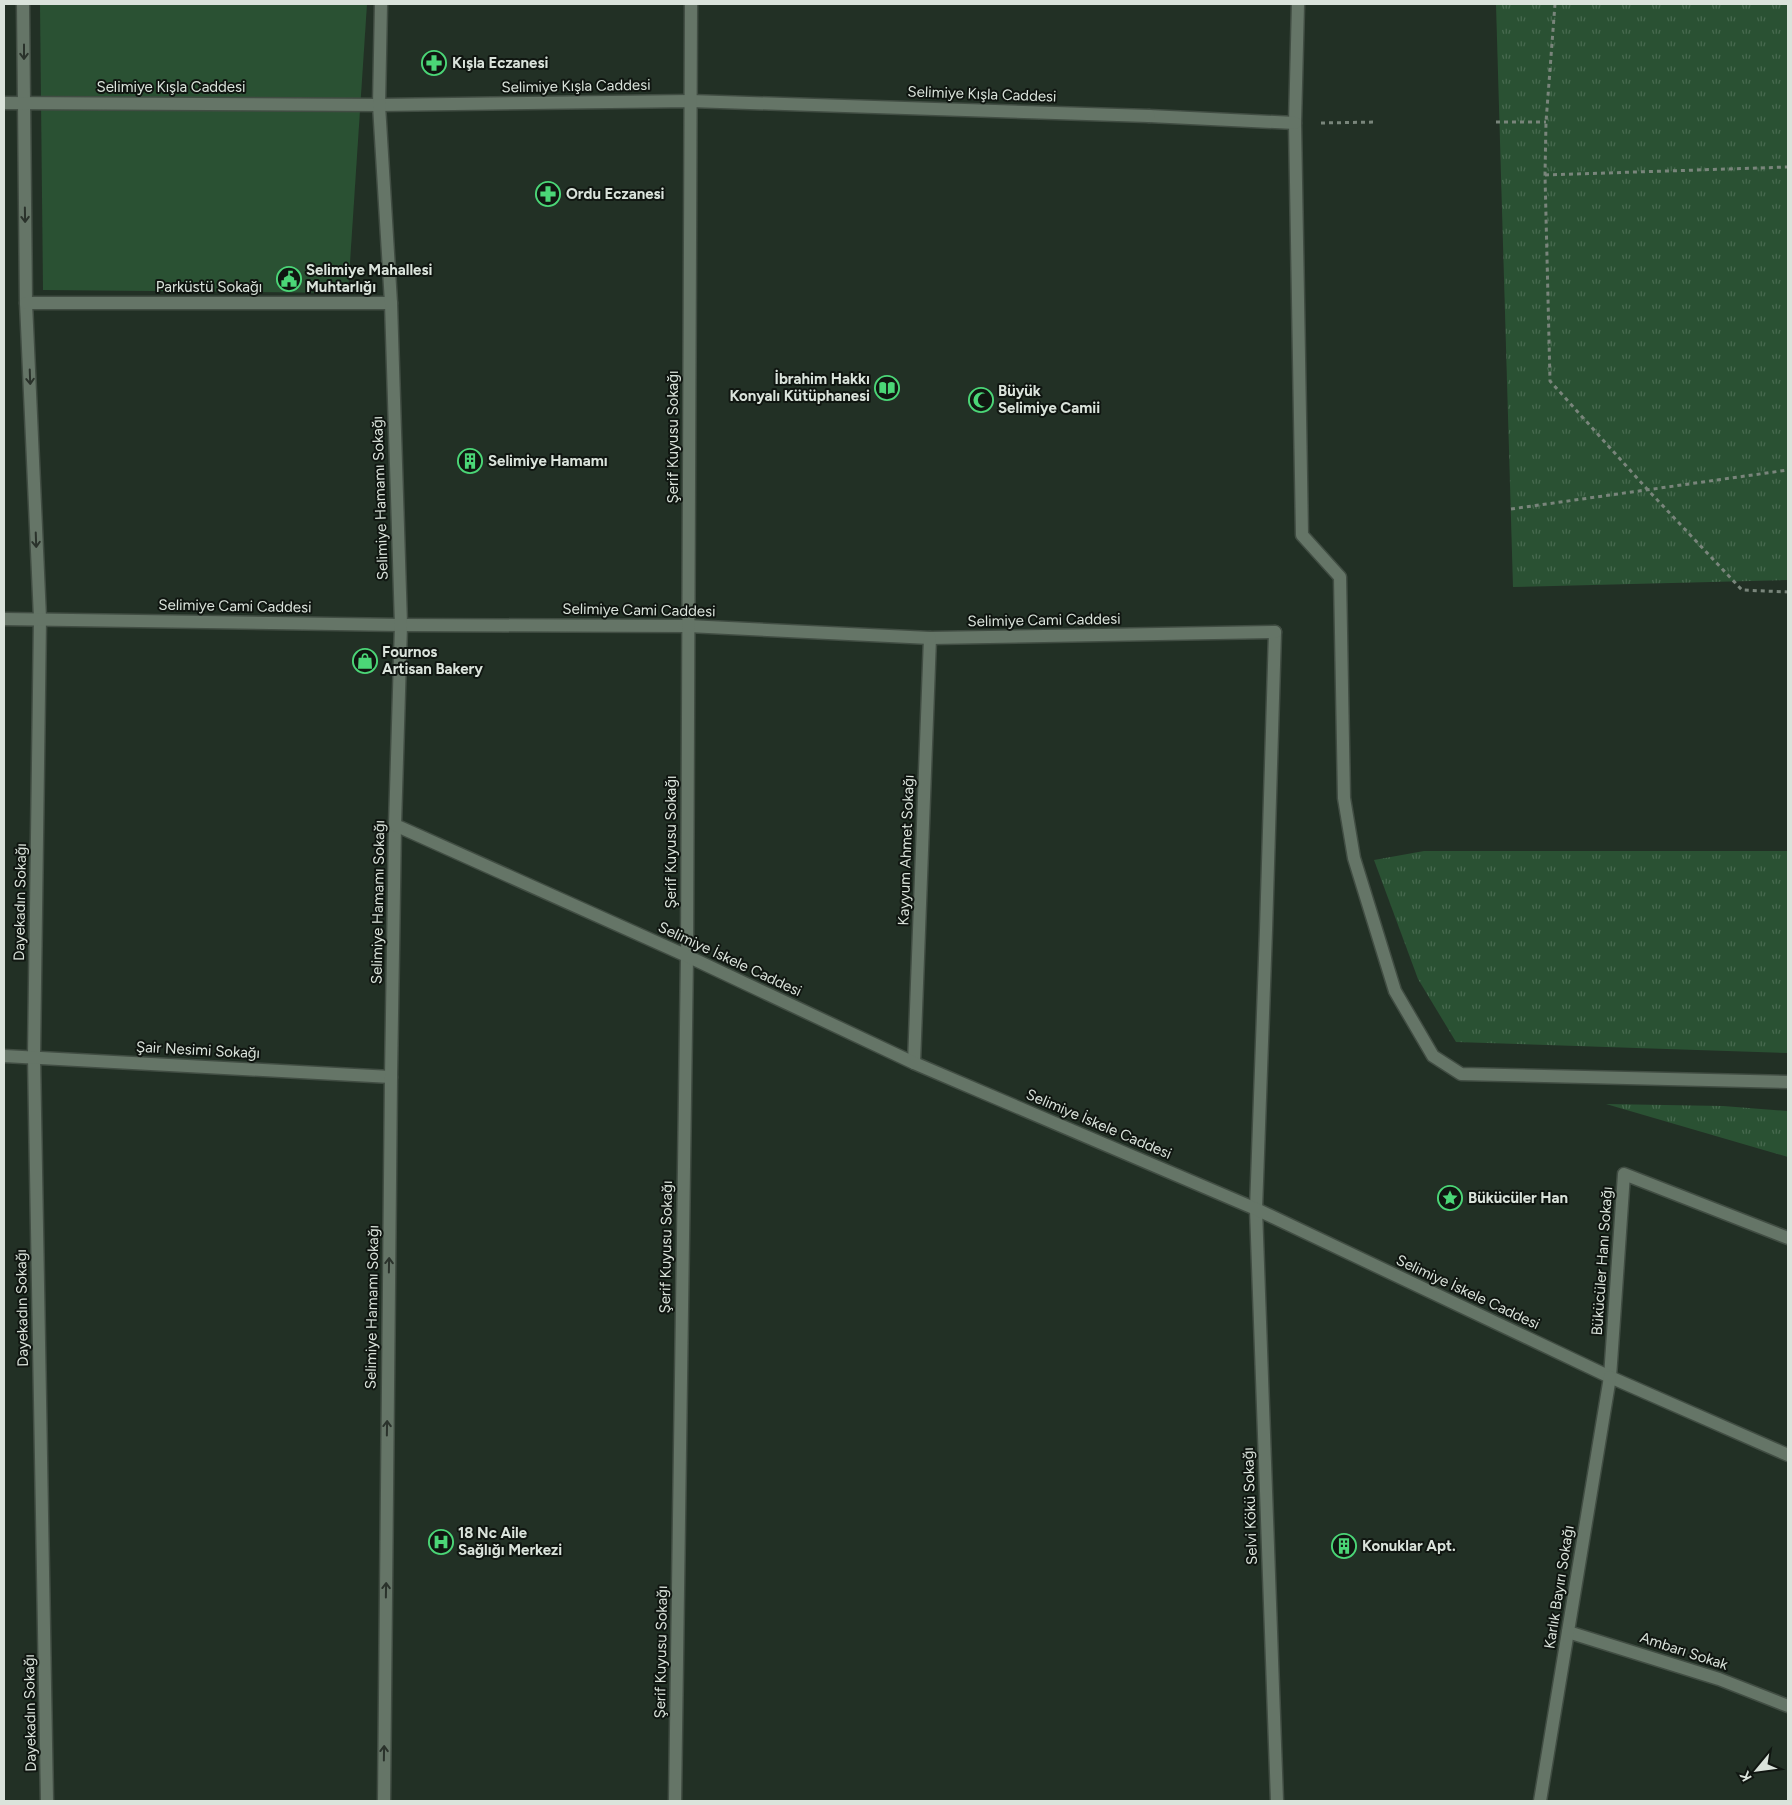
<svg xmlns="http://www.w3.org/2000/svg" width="1792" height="1805" font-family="Figtree,sans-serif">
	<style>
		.grass { fill: url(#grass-tufts) }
		.park { fill: #2a5133 }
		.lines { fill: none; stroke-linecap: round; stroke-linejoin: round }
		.service-casing { stroke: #414d43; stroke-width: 15 }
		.minor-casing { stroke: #414d43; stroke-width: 15 }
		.tertiary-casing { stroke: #414d43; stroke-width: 15 }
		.path { stroke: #79857b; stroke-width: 3; stroke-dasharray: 4 4; stroke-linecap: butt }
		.service { stroke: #657567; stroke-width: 12 }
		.minor { stroke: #657567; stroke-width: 12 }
		.tertiary { stroke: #657567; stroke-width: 12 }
		.oneway { stroke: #2a322b }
		.labels { text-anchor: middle; stroke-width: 4; stroke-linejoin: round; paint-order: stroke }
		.poi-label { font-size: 15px; font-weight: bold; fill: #dae3db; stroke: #101611; text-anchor: start }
		.street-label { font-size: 15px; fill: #dae3db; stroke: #101611 }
	</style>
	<defs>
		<pattern id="grass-tufts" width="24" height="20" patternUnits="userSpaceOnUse" patternTransform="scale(1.25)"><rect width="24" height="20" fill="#2a5133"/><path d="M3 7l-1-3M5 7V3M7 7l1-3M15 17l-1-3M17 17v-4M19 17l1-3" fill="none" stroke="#486a50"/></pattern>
	</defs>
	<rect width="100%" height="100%" fill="#223025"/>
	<g class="grass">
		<polygon points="1496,4 1788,4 1788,580 1513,587"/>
		<polygon points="1424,851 1788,851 1788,1053 1456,1042 1418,979 1374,860"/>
		<polygon points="1606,1104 1723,1106 1788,1111 1788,1157"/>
	</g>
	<polygon class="park" points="40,4 367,4 348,293 43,290"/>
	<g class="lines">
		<defs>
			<g id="service">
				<polyline points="1298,4 1295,123 1302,535 1340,577 1344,798 1354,858 1395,991 1433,1056 1461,1074 1788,1082"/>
				<polyline points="1149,116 1295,123"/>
				<polyline points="1256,1209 1266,930 1275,632"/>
			</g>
			<g id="minor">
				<polyline points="23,4 26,303 40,618 34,1056 47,1801"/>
				<polyline points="4,103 379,105 691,101 1149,116"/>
				<polyline points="26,303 391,303"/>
				<polyline points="4,619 401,625 688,626 930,638 1275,632"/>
				<polyline points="4,1056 391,1077"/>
				<polyline points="914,1063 930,638"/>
				<polyline points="1256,1209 1277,1801"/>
				<polyline points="1610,1377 1624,1174 1788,1238"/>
				<polyline points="1568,1632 1719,1679 1788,1706"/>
				<polyline points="384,1801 391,1077 395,825"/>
				<polyline points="675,1801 687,956 691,4"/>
			</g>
			<g id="tertiary">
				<polyline points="381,4 379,105 391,303 401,625 395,825 687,956 914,1063 1256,1209 1610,1377 1788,1455"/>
				<polyline points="1540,1801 1610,1377"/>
			</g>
		</defs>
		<use href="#service" class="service-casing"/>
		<use href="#minor" class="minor-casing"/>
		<use href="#tertiary" class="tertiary-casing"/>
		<g class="path">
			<polyline points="1555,4 1546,122 1545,175 1550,381 1647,489 1742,590 1788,592"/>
			<polyline points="1496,122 1546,122"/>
			<polyline points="1321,123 1377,122"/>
			<polyline points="1545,175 1788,167"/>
			<polyline points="1511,509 1788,470"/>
		</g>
		<use href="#service" class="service"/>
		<use href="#minor" class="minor"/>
		<use href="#tertiary" class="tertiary"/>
	</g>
	<defs><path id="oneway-shaft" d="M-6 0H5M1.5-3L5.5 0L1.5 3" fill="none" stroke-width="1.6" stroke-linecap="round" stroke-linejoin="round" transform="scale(1.25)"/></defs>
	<g class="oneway">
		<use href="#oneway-shaft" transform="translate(24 52) rotate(90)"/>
		<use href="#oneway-shaft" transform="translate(25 215) rotate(89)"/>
		<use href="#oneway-shaft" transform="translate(30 377) rotate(88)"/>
		<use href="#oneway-shaft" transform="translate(36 540) rotate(88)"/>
		<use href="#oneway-shaft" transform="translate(389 1265) rotate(-89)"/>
		<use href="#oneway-shaft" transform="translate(387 1428) rotate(-89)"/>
		<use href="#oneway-shaft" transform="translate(386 1590) rotate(-89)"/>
		<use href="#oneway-shaft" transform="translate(384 1753) rotate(-89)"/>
	</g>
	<defs>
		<symbol id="pharmacy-ring" viewBox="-11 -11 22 22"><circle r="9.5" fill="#101611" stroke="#4bd677" stroke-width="1.5"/><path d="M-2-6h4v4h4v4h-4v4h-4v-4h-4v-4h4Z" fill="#4bd677"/></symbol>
		<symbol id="civic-ring" viewBox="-11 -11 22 22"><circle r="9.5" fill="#101611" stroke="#4bd677" stroke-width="1.5"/><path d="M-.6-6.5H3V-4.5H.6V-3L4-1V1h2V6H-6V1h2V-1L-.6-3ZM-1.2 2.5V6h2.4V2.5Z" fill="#4bd677"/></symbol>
		<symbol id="library-ring" viewBox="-11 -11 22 22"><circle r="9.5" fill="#101611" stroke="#4bd677" stroke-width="1.5"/><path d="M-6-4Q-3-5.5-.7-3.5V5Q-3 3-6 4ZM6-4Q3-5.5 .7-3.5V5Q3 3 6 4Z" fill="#4bd677"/></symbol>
		<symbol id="mosque-ring" viewBox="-11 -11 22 22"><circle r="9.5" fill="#101611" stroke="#4bd677" stroke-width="1.5"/><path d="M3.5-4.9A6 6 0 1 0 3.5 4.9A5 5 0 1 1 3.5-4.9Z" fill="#4bd677"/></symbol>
		<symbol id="building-ring" viewBox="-11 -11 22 22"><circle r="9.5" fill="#101611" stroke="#4bd677" stroke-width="1.5"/><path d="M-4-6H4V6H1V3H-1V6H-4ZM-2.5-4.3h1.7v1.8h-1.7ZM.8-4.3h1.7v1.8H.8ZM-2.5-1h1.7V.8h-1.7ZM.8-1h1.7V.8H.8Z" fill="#4bd677"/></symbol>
		<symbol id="shop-ring" viewBox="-11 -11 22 22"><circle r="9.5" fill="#101611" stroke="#4bd677" stroke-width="1.5"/><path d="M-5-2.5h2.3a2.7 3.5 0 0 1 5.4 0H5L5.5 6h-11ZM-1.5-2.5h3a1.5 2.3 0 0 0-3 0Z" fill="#4bd677"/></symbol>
		<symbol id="sight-ring" viewBox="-11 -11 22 22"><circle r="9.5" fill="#101611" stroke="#4bd677" stroke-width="1.5"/><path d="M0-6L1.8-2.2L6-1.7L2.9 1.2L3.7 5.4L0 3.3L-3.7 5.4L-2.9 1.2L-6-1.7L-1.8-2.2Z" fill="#4bd677"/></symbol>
		<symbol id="hospital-ring" viewBox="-11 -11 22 22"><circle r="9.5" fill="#101611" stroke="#4bd677" stroke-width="1.5"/><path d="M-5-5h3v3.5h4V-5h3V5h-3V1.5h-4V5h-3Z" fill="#4bd677"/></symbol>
	</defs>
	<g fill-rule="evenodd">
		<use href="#pharmacy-ring" x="420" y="49" width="28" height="28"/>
		<use href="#pharmacy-ring" x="534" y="180" width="28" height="28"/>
		<use href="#civic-ring" x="275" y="265" width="28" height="28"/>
		<use href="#library-ring" x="873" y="374" width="28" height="28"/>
		<use href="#mosque-ring" x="967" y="386" width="28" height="28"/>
		<use href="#building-ring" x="456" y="447" width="28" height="28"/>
		<use href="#shop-ring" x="351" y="647" width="28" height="28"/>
		<use href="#sight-ring" x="1436" y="1184" width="28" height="28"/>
		<use href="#hospital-ring" x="427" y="1528" width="28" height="28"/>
		<use href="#building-ring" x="1330" y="1532" width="28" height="28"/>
	</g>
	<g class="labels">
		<g class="poi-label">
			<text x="452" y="68">Kışla Eczanesi</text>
			<text x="566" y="199">Ordu Eczanesi</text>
			<text x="306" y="275">Selimiye Mahallesi<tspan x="306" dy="17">Muhtarlığı</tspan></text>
			<text x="870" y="384" text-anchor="end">İbrahim Hakkı<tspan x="870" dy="17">Konyalı Kütüphanesi</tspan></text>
			<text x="998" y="396">Büyük<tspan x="998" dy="17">Selimiye Camii</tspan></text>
			<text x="488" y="466">Selimiye Hamamı</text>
			<text x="382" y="657">Fournos<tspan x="382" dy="17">Artisan Bakery</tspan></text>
			<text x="1468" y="1203">Bükücüler Han</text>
			<text x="458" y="1538">18 Nc Aile<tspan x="458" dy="17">Sağlığı Merkezi</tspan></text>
			<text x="1362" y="1551">Konuklar Apt.</text>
		</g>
		<g class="street-label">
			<text transform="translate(576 86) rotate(-1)" y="5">Selimiye Kışla Caddesi</text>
			<text x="171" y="92">Selimiye Kışla Caddesi</text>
			<text transform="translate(982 94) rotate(2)" y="5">Selimiye Kışla Caddesi</text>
			<text x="209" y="292">Parküstü Sokağı</text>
			<text transform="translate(673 437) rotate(-90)" y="5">Şerif Kuyusu Sokağı</text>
			<text transform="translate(380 498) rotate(-92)" y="5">Selimiye Hamamı Sokağı</text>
			<text transform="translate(235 606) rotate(1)" y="5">Selimiye Cami Caddesi</text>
			<text transform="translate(639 610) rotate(1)" y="5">Selimiye Cami Caddesi</text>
			<text transform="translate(1044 620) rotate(-1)" y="5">Selimiye Cami Caddesi</text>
			<text transform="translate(671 842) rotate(-90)" y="5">Şerif Kuyusu Sokağı</text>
			<text transform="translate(906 850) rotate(-88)" y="5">Kayyum Ahmet Sokağı</text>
			<text transform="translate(20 902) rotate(-89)" y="5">Dayekadın Sokağı</text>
			<text transform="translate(378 902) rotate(-89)" y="5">Selimiye Hamamı Sokağı</text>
			<text transform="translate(730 959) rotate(25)" y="5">Selimiye İskele Caddesi</text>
			<text transform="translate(198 1050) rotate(3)" y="5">Şair Nesimi Sokağı</text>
			<text transform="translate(1099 1124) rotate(23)" y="5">Selimiye İskele Caddesi</text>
			<text transform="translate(666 1247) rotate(-89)" y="5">Şerif Kuyusu Sokağı</text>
			<text transform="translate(1602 1261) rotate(-86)" y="5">Bükücüler Hanı Sokağı</text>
			<text transform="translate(1468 1292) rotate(25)" y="5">Selimiye İskele Caddesi</text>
			<text transform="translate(372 1307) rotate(-89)" y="5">Selimiye Hamamı Sokağı</text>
			<text transform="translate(22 1308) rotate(-91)" y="5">Dayekadın Sokağı</text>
			<text transform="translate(1250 1506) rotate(-92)" y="5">Selvi Kökü Sokağı</text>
			<text transform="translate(1559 1587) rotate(-81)" y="5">Karlık Bayırı Sokağı</text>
			<text transform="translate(1684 1651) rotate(18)" y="5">Ambarı Sokak</text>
			<text transform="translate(661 1652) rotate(-89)" y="5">Şerif Kuyusu Sokağı</text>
			<text transform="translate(30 1713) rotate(-91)" y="5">Dayekadın Sokağı</text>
		</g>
	</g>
	<rect width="1792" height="1805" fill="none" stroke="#dae3db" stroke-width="10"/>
	<g transform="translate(1757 1770) rotate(241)" stroke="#101611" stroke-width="4" paint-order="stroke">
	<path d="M0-4L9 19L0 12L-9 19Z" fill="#dae3db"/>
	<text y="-8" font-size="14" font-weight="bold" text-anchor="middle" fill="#dae3db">K</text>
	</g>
</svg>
